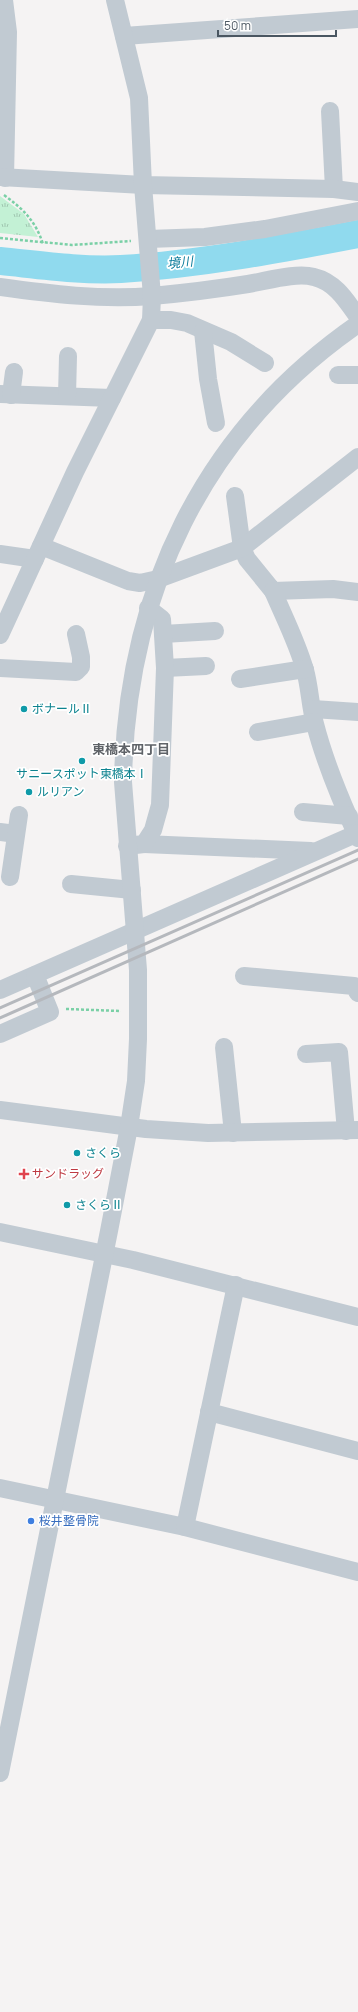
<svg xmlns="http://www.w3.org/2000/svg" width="358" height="2012" font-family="Manrope,'Noto Sans JP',sans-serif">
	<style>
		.park { fill: url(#park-tufts) }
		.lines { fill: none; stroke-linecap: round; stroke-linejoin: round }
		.river { stroke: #90daee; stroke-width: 28 }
		.path { stroke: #7ad0a6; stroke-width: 2.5; stroke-dasharray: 3 2; stroke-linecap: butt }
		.minor { stroke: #c1cad2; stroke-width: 18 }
		.rail { stroke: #b5b8bd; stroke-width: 3 }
		.culture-dot { fill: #0f9aa8; stroke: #fff; stroke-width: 1.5 }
		.health-dot { fill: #e0444e; stroke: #fff; stroke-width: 1.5 }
		.shop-dot { fill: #3f7fe0; stroke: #fff; stroke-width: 1.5 }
		.labels { text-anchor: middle; stroke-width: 3.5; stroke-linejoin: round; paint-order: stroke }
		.culture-label { font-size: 12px; fill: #0d838f; stroke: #fff; text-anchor: start }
		.health-label { font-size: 12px; fill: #be3a42; stroke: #fff; text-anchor: start }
		.shop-label { font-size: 12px; fill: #366cbe; stroke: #fff; text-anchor: start }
		.water-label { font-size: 13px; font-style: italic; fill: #0c7c9b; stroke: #fff }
		.neighbourhood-label { font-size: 13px; font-weight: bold; fill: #5f6368; stroke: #fff }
	</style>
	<defs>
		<pattern id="park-tufts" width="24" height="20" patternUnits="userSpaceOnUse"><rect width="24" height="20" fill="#c3f1d5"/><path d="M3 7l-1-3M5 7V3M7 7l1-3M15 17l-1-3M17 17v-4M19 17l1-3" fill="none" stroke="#a0c6b0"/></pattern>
	</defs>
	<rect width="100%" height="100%" fill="#f5f3f3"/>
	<polygon class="park" points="0,196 24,214 38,237 0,233"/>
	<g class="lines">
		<path class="river" d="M0 261C40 265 81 271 121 269 201 264 280 249 358 234"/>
		<g class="path">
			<path d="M4 195C23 209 35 220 43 244"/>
			<polyline points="0,238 72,245 131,241"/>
			<polyline points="66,1009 121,1011"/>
		</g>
		<g class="minor">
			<polyline points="4,0 8,32 5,178"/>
			<polyline points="124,36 358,19"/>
			<polyline points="330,111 334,189"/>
			<polyline points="0,177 143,185 334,189 358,192"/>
			<polyline points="148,239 205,237 265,229 358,211"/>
			<path d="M0 287C50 294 101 300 152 296 184 293 217 289 248 284 267 281 296 272 314 277 335 282 346 300 358 317"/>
			<polyline points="151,320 171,320 187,323 231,342 265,363"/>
			<polyline points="203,331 208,379 216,423"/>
			<polyline points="338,375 358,375"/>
			<polyline points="0,394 112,398"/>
			<polyline points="11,395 14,372"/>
			<polyline points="67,396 68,356"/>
			<polyline points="235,496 242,548 247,559 273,591 333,589 358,592"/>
			<polyline points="41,546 128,581 140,583 158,579 242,548 358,457"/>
			<polyline points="0,554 35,559"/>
			<path d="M273 591C284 617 297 642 305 670 310 688 310 706 315 724 325 763 341 801 358 838"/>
			<polyline points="163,634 215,631"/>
			<polyline points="0,635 75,472 151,320 152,296 143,185 139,98 115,0"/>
			<polyline points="0,668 76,672 81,667 81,657 76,634"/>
			<polyline points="165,668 206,666"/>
			<polyline points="240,679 305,669"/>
			<polyline points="313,709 358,712"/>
			<polyline points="258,732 314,722"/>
			<polyline points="303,812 349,816"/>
			<polyline points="0,832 16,834"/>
			<polyline points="144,844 311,851"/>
			<polyline points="127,846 144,844 153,830 160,805 165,668 162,619 148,608"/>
			<polyline points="10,877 19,815"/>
			<polyline points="71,884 132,890"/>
			<polyline points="244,976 354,986 358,993"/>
			<polyline points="0,990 358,833"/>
			<polyline points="0,1034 50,1012 35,975"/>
			<polyline points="224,1047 233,1133"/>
			<polyline points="306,1054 339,1052 346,1131"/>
			<polyline points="0,1110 146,1129 208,1133 358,1130"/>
			<polyline points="0,1232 133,1260 358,1317"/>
			<polyline points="209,1412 358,1451"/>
			<polyline points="0,1488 185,1527 358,1572"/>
			<polyline points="185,1527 236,1285"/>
			<path d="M0 1773 109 1231 129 1127 136 1081 138 1039V970L123 782C126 594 202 432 358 324"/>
		</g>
		<g class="rail">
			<polyline points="0,1008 358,850"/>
			<polyline points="0,1018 358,859"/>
		</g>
	</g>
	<g class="culture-dot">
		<circle cx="24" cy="709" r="4"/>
		<circle cx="82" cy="761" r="4"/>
		<circle cx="29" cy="792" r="4"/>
		<circle cx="77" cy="1153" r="4"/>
		<circle cx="67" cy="1205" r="4"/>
	</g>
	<path class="health-dot" d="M22 1168h4v4h4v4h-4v4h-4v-4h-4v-4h4z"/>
	<circle class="shop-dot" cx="31" cy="1521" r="4"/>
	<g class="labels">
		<g class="culture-label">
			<text x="32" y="713">ボナールⅡ</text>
			<text x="82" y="778" text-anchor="middle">サニースポット東橋本Ⅰ</text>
			<text x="37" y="796">ルリアン</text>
			<text x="85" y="1157">さくら</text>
			<text x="75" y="1209">さくらⅡ</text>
		</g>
		<g class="health-label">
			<text x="32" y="1178">サンドラッグ</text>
		</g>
		<g class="shop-label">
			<text x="39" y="1525">桜井整骨院</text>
		</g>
		<g class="water-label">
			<text transform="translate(180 262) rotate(-6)" y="5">境川</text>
		</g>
		<g class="neighbourhood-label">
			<text x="131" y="754">東橋本四丁目</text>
		</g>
	</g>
	<path d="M218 30v6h118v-6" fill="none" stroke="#4a5661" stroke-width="2"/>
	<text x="224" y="30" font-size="12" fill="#4a5661" stroke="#ffffff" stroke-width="3" paint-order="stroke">50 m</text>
</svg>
